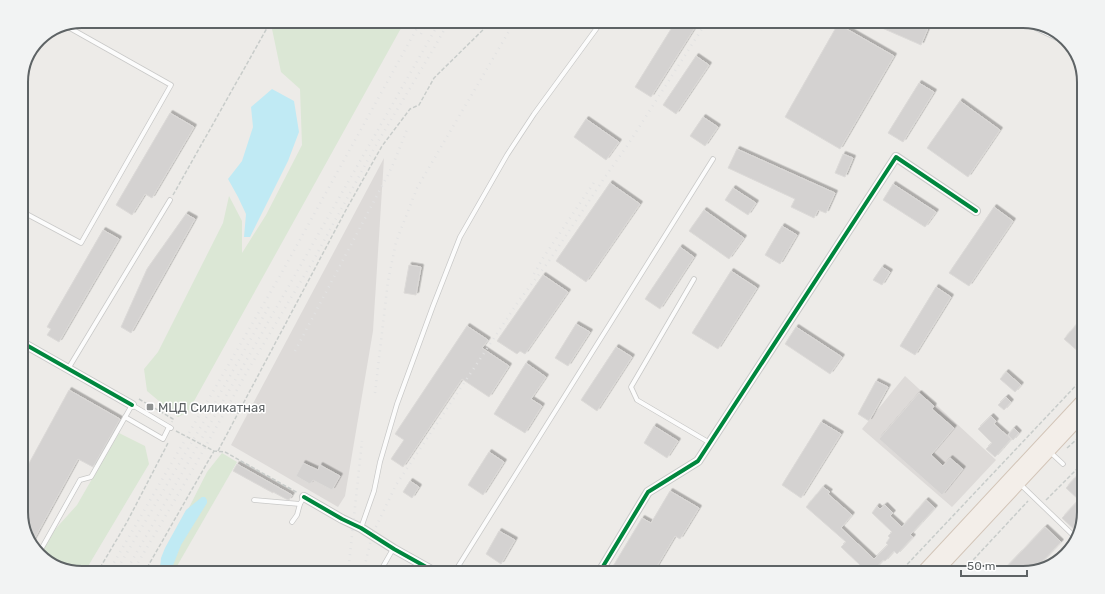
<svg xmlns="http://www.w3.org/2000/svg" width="1105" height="594" font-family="Rubik,sans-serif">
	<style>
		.industrial { fill: #dddad8 }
		.green { fill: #dbe7d5 }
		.water { fill: #c0eaf4 }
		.building { fill: #d4d2d1; stroke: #dcdad8; filter: url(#shadow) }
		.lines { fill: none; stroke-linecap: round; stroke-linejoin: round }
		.lane-casing { stroke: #c9c9c8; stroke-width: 5.5 }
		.street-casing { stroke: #c9c9c8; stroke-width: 10 }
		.primary-casing { stroke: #d3c5b8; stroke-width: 14 }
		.path { stroke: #c8ccca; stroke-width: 1.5; stroke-dasharray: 4 2; stroke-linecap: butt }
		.lane { stroke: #fcfcfc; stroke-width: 4 }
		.street { stroke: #fcfcfc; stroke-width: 8 }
		.primary { stroke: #f3eee9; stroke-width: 12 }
		.rail { stroke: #e2e2e2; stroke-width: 2.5; stroke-dasharray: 1 5; stroke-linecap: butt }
		.cycleway-casing { stroke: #fff; stroke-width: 6 }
		.cycleway { stroke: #00873e; stroke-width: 4 }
		.poi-dot { fill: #909393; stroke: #fff; stroke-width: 1.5 }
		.labels { text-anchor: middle; stroke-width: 3; stroke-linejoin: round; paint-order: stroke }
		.poi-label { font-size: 13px; fill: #5e6365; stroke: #fff; text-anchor: start }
		.rim { fill: none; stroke: #5e6365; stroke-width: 2 }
	</style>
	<defs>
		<filter id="shadow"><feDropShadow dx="2.5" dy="-2.5" stdDeviation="0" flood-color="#0004"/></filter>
	</defs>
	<rect width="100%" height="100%" fill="#edebe8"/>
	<g class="industrial">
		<polygon points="384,158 373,331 345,496 338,507 231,445"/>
		<polygon points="905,376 996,460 952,507 862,429"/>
	</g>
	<g class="green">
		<polygon points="277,21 405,21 188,412 178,417 147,391 144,369 158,352 223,223 229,196 242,221 242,253 266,215 302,145 300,89 281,72 272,29"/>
		<polygon points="119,433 145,446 149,464 84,573 55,567 41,554 50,535 77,505 100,465"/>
		<polygon points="222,453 237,462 173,573 156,573 207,472"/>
	</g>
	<g class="water">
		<polygon points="272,89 294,101 299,132 288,161 250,237 244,237 246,214 238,197 228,179 242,161 253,127 251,107"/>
		<polygon points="202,497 205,497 207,500 207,503 181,545 170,573 156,573 160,569 161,558 165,548 186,510"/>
	</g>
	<g class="building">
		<polygon points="676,21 699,21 651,97 635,87"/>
		<polygon points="866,21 931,21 921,45"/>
		<polygon points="838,24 894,56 840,149 785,117"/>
		<polygon points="696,56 709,65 676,114 663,105"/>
		<polygon points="919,83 934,92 903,142 888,133"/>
		<polygon points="960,101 1000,130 968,177 927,148"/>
		<polygon points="170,113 194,127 152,198 145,194 132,215 116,205"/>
		<polygon points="703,117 718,127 705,146 690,136"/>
		<polygon points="586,119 619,142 606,160 574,137"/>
		<polygon points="737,149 835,193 826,213 818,210 814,218 791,207 795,199 728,168"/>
		<polygon points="843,154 853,158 845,177 835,173"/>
		<polygon points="610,183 640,204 586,282 556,261"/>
		<polygon points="893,184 936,212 925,227 883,200"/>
		<polygon points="733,188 756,203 748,215 725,200"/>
		<polygon points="994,207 1013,221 969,286 949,273"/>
		<polygon points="704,210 744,238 729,259 689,231"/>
		<polygon points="186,214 195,219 131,333 121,327 147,269"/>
		<polygon points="782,226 797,235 780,264 765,255"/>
		<polygon points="103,230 119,239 59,342 47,335 51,329 47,327"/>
		<polygon points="680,247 694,257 660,309 645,299"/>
		<polygon points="409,265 421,267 416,295 404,293"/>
		<polygon points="882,267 890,272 882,285 873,280"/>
		<polygon points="731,271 757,288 718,349 692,333"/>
		<polygon points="543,275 568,292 525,354 520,351 517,354 497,341"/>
		<polygon points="936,287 951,297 915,355 900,346"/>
		<polygon points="1078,323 1084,329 1084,349 1080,353 1064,339"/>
		<polygon points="576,324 590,332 568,366 555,358"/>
		<polygon points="467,326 488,340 482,348 509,366 489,397 462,379 403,467 391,459 404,440 395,434"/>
		<polygon points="796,327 842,357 830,374 785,344"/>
		<polygon points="616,347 632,357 597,411 581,400"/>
		<polygon points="526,363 546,377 531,399 542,406 525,433 494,414"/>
		<polygon points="1006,372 1021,385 1015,392 1000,379"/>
		<polygon points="876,381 888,387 869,421 858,414"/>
		<polygon points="69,390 120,419 93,467 78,459 31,545 21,516 21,478"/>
		<polygon points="919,393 934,406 932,409 954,428 931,455 943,466 950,458 963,469 942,495 879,439"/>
		<polygon points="1006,397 1011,402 1004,410 998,405"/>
		<polygon points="991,416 996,421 994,424 1011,439 995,457 986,449 992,443 978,429"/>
		<polygon points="821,422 841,434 801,498 782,485"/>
		<polygon points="654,426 678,441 667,458 644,443"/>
		<polygon points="1014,428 1019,433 1013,440 1008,435"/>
		<polygon points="489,452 504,462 483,495 468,485"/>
		<polygon points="303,463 318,470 320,465 340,476 332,490 313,480 310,484 296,476"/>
		<polygon points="237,464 292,495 289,500 286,499 273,492 273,493 233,471"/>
		<polygon points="1084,468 1084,512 1079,534 1062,518 1079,500 1066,488"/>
		<polygon points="410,481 419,487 412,498 403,492"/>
		<polygon points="823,487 830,492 828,494 852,515 841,528 874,559 888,545 886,543 890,538 888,536 892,532 872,513 877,506 880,509 885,505 893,513 890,516 902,527 926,500 935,508 910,535 913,537 897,554 894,551 885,561 883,560 871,573 853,573 861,566 841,547 846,542 806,507"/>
		<polygon points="670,491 699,508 680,539 675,536 653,573 609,573 642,518 651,523"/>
		<polygon points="1045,527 1061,542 1034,570 1023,573 1001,573"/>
		<polygon points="499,531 515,540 501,564 486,554"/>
	</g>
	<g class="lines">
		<defs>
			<g id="lane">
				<polyline points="1021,21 1069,44"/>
				<polyline points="21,211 81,243 171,85 68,27"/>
				<polyline points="694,279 631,387 637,400 710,443"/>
				<polyline points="68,369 170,200"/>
				<polyline points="125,417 163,439 169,427"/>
				<polyline points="1049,451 1063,464"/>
				<polyline points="1019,483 1075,537"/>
				<polyline points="254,500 300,504 304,497"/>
				<polyline points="292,522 297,515 300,504"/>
				<polyline points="361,528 374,491 380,462 397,404 433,306 460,237 507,155 534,114 602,21"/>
				<polyline points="39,553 80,480 91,477 132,405 171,428"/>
				<polyline points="380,573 381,570 393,549"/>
				<polyline points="454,573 713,159"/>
			</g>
			<g id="street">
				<polyline points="21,342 132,405"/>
				<polyline points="304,497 342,519 361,528 394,549 437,573"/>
				<polyline points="599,573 648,492 698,461 896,157 976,211"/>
			</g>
			<g id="primary">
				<polyline points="922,573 1084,399"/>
				<polyline points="935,573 1084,413"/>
			</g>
		</defs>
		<use href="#lane" class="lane-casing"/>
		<use href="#street" class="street-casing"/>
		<use href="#primary" class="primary-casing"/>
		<g class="path">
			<polyline points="173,195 271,21"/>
			<polyline points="139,399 173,419 172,422"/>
			<polyline points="176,431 214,451 225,452 298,493"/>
			<polyline points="1067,448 1084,433"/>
			<polyline points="218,451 347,208 382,146 410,109 419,105 434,78 492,21"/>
			<polyline points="1046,500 1084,462"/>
			<polyline points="97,573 127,522 168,443"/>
			<polyline points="144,573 214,451"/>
			<polyline points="463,573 466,572 467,573"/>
			<polyline points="899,573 1084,377"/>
			<polyline points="961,573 1028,501"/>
		</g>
		<use href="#lane" class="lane"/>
		<use href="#street" class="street"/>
		<use href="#primary" class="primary"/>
		<g class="rail">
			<polyline points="421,34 428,21"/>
			<polyline points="534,274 543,258 595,181"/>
			<polyline points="295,351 392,167 408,127"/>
			<polyline points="375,393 388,281 396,242 417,188 515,21"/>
			<polyline points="108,573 281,274 421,21"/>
			<polyline points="115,573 213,406 271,303"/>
			<polyline points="125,573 440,21"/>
			<polyline points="132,573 193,469 248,370 313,261 376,145 434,48 449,21"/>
			<polyline points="348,573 362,441"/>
			<polyline points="363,573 372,535 396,485 518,302 549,261 605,177 627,146 707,21"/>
		</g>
		<defs>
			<g id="cycleway">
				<polyline points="21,342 132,405"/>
				<polyline points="304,497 342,519 361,528 394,549 437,573"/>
				<polyline points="599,573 648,492 698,461 896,157 976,211"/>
			</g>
		</defs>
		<use href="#cycleway" class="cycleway-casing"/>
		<use href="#cycleway" class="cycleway"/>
	</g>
	<rect class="poi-dot" x="146" y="403" width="8" height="8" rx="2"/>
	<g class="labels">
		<g class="poi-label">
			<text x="158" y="412">МЦД Силикатная</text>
		</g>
	</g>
	<path d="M0 0H1105V594H0ZM82 28H1023A54 54 0 0 1 1077 82V512A54 54 0 0 1 1023 566H82A54 54 0 0 1 28 512V82A54 54 0 0 1 82 28Z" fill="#f2f3f3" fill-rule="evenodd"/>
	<path class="rim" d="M82 28H1023A54 54 0 0 1 1077 82V512A54 54 0 0 1 1023 566H82A54 54 0 0 1 28 512V82A54 54 0 0 1 82 28Z"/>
	<path d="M961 570v6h66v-6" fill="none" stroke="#5e6365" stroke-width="2"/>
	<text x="967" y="570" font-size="12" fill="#5e6365" stroke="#ffffff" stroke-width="3" paint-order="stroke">50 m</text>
</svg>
